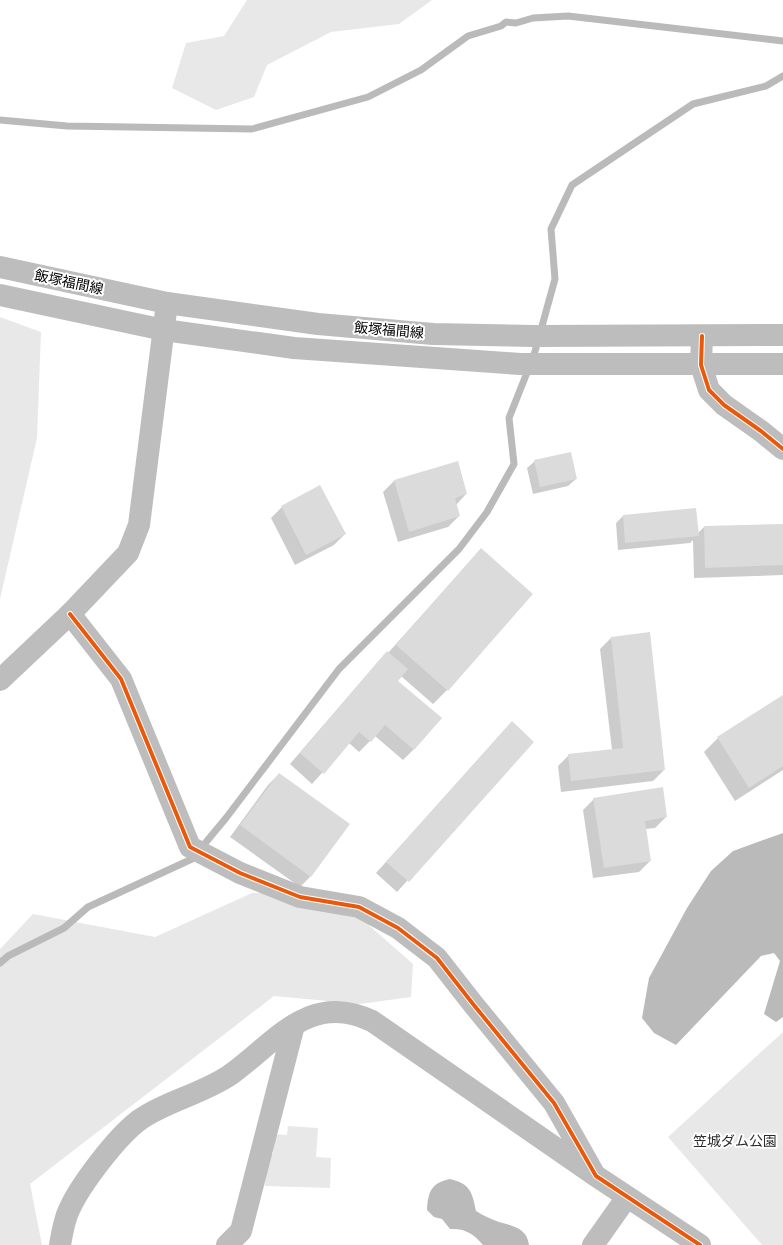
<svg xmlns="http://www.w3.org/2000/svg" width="783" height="1245" font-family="'Nunito Sans','Noto Sans JP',sans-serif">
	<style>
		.green { fill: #e8e8e8 }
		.water { fill: #bababa }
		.shadow { fill: #0003 }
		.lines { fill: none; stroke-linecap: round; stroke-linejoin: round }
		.stream { stroke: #bababa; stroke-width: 7 }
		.building { fill: #dbdbdb }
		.minor { stroke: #bdbdbd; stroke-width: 22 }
		.major { stroke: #bdbdbd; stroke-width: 22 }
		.cycleway-casing { stroke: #fff; stroke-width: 6 }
		.cycleway { stroke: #e8590c; stroke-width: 4 }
		.labels { text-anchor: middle; stroke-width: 4; stroke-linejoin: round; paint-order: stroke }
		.street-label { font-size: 14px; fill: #000; stroke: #fff }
		.park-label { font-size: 14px; fill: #2c2c2c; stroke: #fff }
	</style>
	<rect width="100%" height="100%" fill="#fff"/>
	<g class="green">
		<polygon points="247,0 432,0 399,24 331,32 267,65 254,97 216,110 172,88 186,43 224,36"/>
		<polygon points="0,317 41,332 37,438 0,599"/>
		<polygon points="331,892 413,964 411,997 360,1004 274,996 30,1184 42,1245 0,1245 0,949 33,914 155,937 252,893"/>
		<polygon points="783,1032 783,1245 762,1245 668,1137"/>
		<polygon points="288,1126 318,1128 316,1157 331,1158 330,1188 265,1186 266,1154 273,1154 274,1134 287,1135"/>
	</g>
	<g class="water">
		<polygon points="783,833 783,1017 776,1022 764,1014 780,961 774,953 761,956 676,1045 654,1033 642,1018 649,978 687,908 711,871 733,851"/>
		<path d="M450 1179C470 1184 472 1191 476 1211 484 1216 491 1219 499 1222 513 1226 527 1228 529 1245H483C474 1234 465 1228 450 1229L442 1219 434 1217 427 1210C428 1192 431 1183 450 1179Z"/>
	</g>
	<g class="shadow">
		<polygon points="535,461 576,479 568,486 533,494 527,468"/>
		<polygon points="457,462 466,494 456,505 459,516 448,527 398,542 383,492 394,481"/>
		<polygon points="320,487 345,534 334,545 295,565 271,518 282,507"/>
		<polygon points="623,516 697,534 704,527 783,525 783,575 694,578 693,540 690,543 618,550 616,523"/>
		<polygon points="481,549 447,690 433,704 401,676 396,681 414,749 403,760 375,736 359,752 349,743 312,784 290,764 377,663 388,653"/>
		<polygon points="611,638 664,770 653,781 561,792 558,766 569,755 612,750 600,649"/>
		<polygon points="783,696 783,770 735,801 704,752 718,738"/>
		<polygon points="501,734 533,742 397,892 376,873"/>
		<polygon points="279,774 310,877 300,887 230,837 268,785"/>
		<polygon points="594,799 666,817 655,828 645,829 650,861 639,872 593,878 583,810"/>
	</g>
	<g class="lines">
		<g class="stream">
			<polyline points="0,120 67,126 252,129 368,97 421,70 468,36 501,26 506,22 516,23 533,18 568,16 783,41"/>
			<polyline points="0,963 8,956 64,928 88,907 192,859 226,818 339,669 459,549 487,512 514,464 509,418 534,355 555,279 551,229 572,185 693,104 766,86 783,76"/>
		</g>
	</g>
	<g class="building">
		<polygon points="571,452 577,479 540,487 534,460"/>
		<polygon points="458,461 467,494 455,498 460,516 409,532 394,480"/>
		<polygon points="320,485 346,534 306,555 281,506"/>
		<polygon points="696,508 699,536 625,543 623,515"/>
		<polygon points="783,524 783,565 705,568 704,526"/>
		<polygon points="481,548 533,594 448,691 396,645"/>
		<polygon points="650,632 665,770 571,781 568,754 623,748 611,637"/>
		<polygon points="387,651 408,669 398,681 442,718 414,750 385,725 371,742 359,732 324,774 300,753"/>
		<polygon points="783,695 783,766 749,788 717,737"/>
		<polygon points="512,721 534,742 409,882 386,862"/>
		<polygon points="279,773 350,824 311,877 240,825"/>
		<polygon points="663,787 667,817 645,821 651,861 604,868 593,798"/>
	</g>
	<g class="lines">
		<g class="minor">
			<polyline points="702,336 701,365 709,390 724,405 761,431 783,449"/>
			<polyline points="70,614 121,679 190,847 240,873 300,897 359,907 398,928 437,958 473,1004 554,1103 593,1172"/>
			<polyline points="0,680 70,614 128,553 139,525 167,303"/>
			<path d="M60 1245C62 1234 64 1220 69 1210 80 1185 116 1138 138 1121 164 1102 202 1094 230 1075 277 1041 310 991 372 1021L596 1176 700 1245"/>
			<polyline points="227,1245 241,1231 294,1025"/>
			<polyline points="593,1245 627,1197"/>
		</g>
		<g class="major">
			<polyline points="0,267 167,303 318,324 433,334 535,336 783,335"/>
			<polyline points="0,295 164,330 294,348 520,364 783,364"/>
		</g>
		<defs>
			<g id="cycleway">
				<polyline points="702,336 701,365 709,390 724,405 761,431 783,449"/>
				<polyline points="70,614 121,679 190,847 240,873 300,897 359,907 398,928 437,958 473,1004 554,1103 596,1176 700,1245"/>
			</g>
		</defs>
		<use href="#cycleway" class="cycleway-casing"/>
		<use href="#cycleway" class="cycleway"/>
	</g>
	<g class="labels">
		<g class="street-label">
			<text transform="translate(69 282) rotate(12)" y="5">飯塚福間線</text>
			<text transform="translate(389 330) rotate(5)" y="5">飯塚福間線</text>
		</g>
		<g class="park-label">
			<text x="735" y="1146">笠城ダム公園</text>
		</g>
	</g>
</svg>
